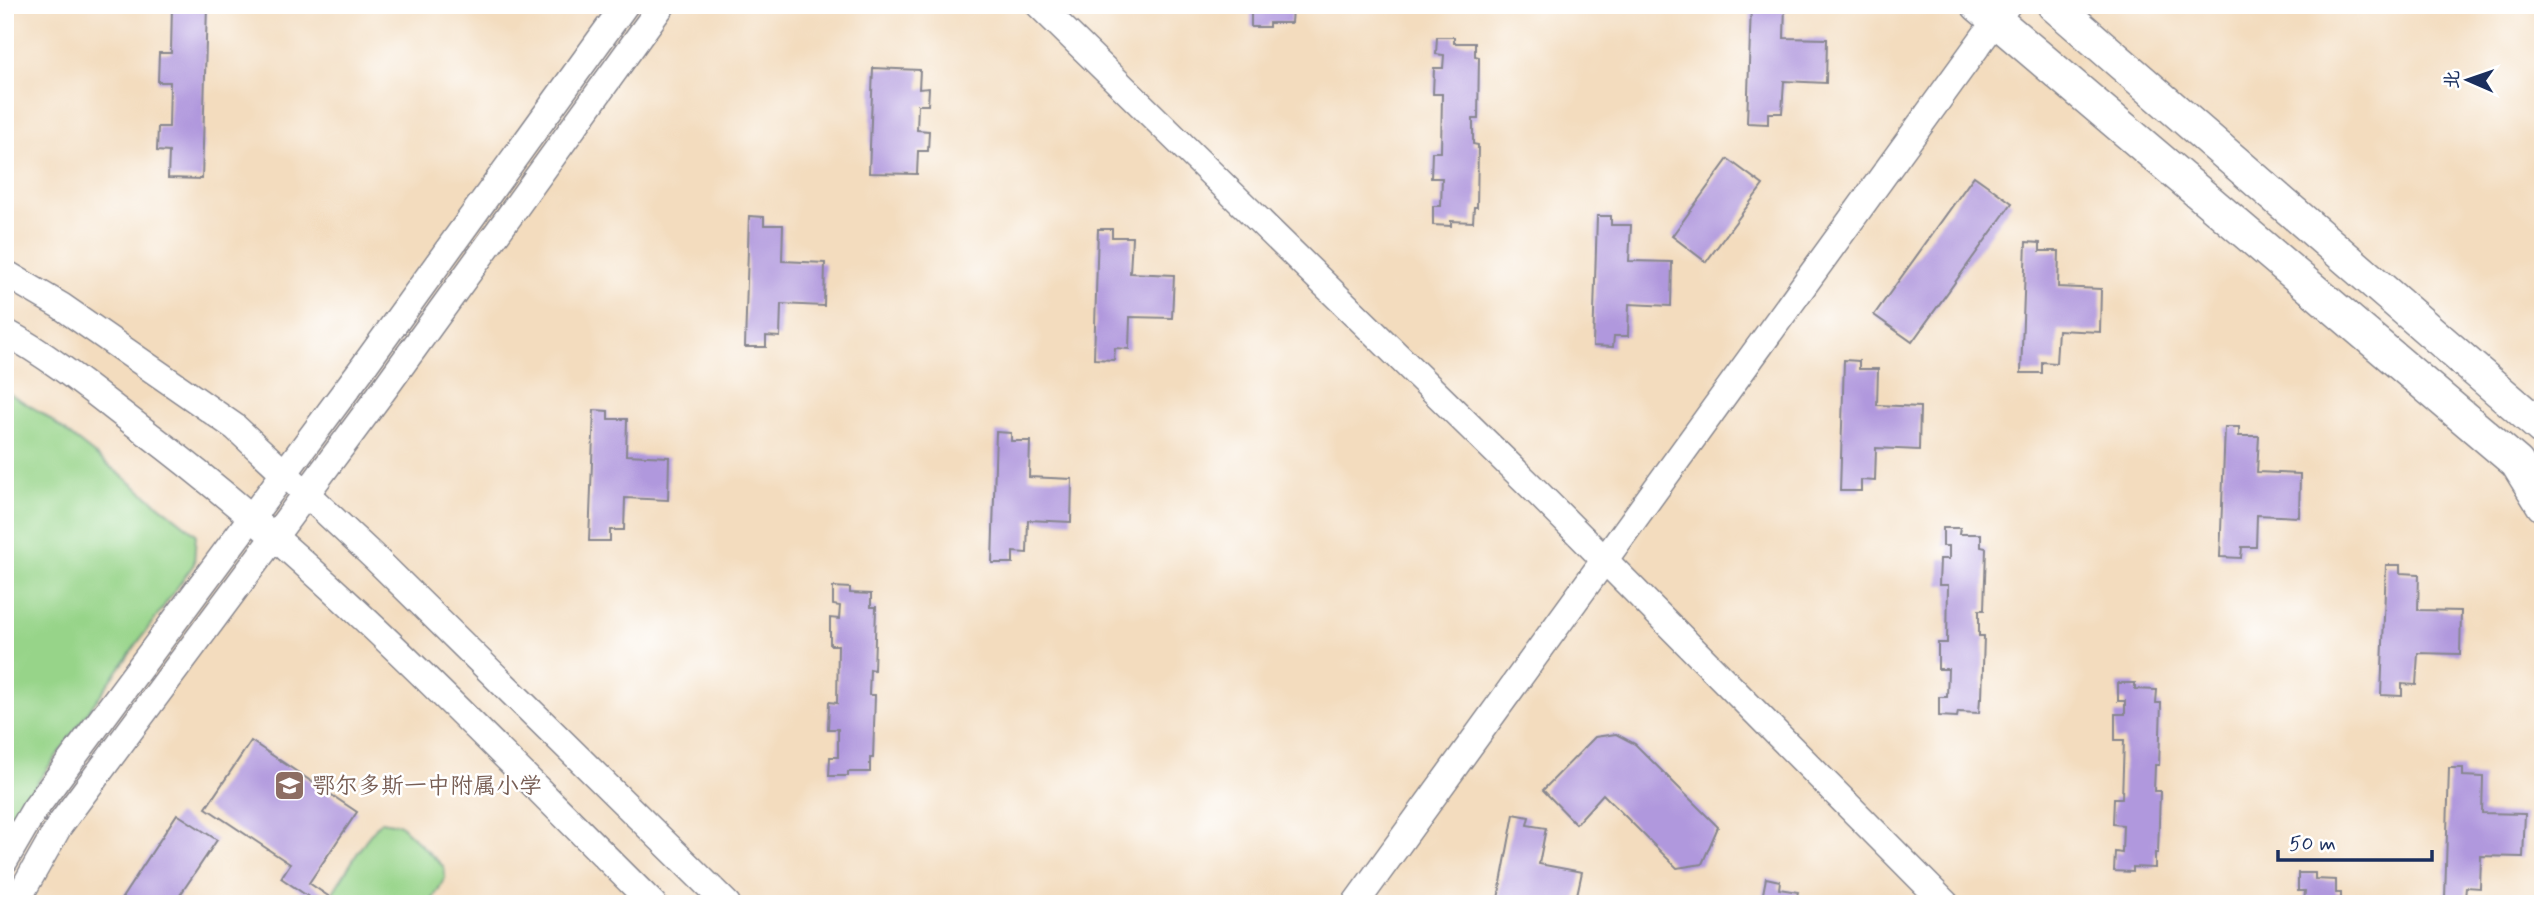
<svg xmlns="http://www.w3.org/2000/svg" width="2548" height="909" font-family="Mynerve,'LXGW WenKai TC',sans-serif">
	<style>
		.green { fill: #97d489; stroke: #598274; stroke-width: 2 }
		.building { fill: #b098dd }
		.lines { fill: none; stroke-linecap: round; stroke-linejoin: round }
		.minor-casing { stroke: #87868e; stroke-width: 29 }
		.major-casing { stroke: #87868e; stroke-width: 36 }
		.minor { stroke: #fff; stroke-width: 26 }
		.major { stroke: #fff; stroke-width: 33 }
		.labels { text-anchor: middle; stroke-width: 5; stroke-linejoin: round; paint-order: stroke }
		.education-label { font-size: 23px; fill: #785e54; stroke: #fff; text-anchor: start }
	</style>
	<rect width="100%" height="100%" fill="#fff"/>
	<filter id="ink" filterUnits="userSpaceOnUse"><feTurbulence type="fractalNoise" baseFrequency=".0143" numOctaves="2"/><feDisplacementMap in="SourceGraphic" scale="14" xChannelSelector="R" yChannelSelector="G"/><feConvolveMatrix kernelMatrix="1 2 1 2 8 2 1 2 1" color-interpolation-filters="sRGB"/></filter>
	<filter id="wash" filterUnits="userSpaceOnUse"><feTurbulence type="fractalNoise" baseFrequency=".00686" numOctaves="4" result="noise"/><feDisplacementMap in="SourceGraphic" scale="28" xChannelSelector="R" yChannelSelector="G"/><feGaussianBlur stdDeviation="1.57" result="paint"/><feColorMatrix in="noise" values="0 0 0 0 0 0 0 0 0 0 0 0 0 0 0 0 0 1.4 0 .05"/><feComposite in="paint" operator="in"/></filter>
	<g filter="url(#wash)">
		<rect width="100%" height="100%" fill="#f3dcbe"/>
		<g class="green">
			<polygon points="5,391 42,413 196,534 194,564 5,828"/>
			<polygon points="381,821 399,824 444,867 445,878 430,904 340,904 330,897 365,841"/>
		</g>
		<g id="blocks">
			<g class="building">
				<polygon points="172,5 207,5 202,179 168,178 169,152 157,151 158,127 169,127 170,82 158,82 159,53 171,53"/>
				<polygon points="1259,5 1295,5 1295,9 1292,9 1291,23 1269,23 1269,27 1251,27 1251,8 1259,8"/>
				<polygon points="1751,5 1785,5 1784,38 1827,39 1826,83 1784,81 1782,113 1768,113 1768,124 1747,123"/>
				<polygon points="1437,37 1454,37 1454,43 1475,43 1475,56 1479,57 1478,119 1473,119 1473,144 1478,145 1477,207 1474,207 1473,222 1451,221 1451,226 1433,225 1433,206 1441,206 1442,178 1431,178 1432,152 1441,152 1442,94 1433,94 1434,68 1443,68 1444,55 1436,54"/>
				<polygon points="873,68 920,70 919,89 929,88 928,105 918,105 917,130 929,131 928,151 918,151 917,174 869,173"/>
				<polygon points="1728,159 1763,185 1706,262 1672,236"/>
				<polygon points="1974,176 2012,203 1912,342 1874,315"/>
				<polygon points="749,216 764,217 764,225 783,225 782,261 825,263 824,306 781,304 780,337 766,336 766,347 745,347"/>
				<polygon points="1597,216 1611,216 1611,225 1631,225 1629,261 1672,262 1671,306 1629,304 1628,336 1614,336 1613,347 1593,346"/>
				<polygon points="1098,229 1112,229 1112,237 1132,237 1130,273 1174,275 1172,318 1130,317 1129,349 1115,348 1114,360 1094,359"/>
				<polygon points="2026,242 2040,243 2040,251 2059,251 2058,287 2101,289 2100,332 2058,330 2056,363 2042,362 2042,373 2021,373"/>
				<polygon points="1844,360 1859,361 1859,369 1878,369 1877,405 1920,407 1919,450 1876,448 1875,481 1861,480 1861,491 1840,491"/>
				<polygon points="594,410 608,411 608,419 627,419 626,455 669,457 668,500 625,498 624,530 610,530 610,541 589,541"/>
				<polygon points="2225,427 2239,427 2239,436 2259,436 2257,472 2300,474 2299,517 2257,515 2256,547 2242,547 2241,558 2220,557"/>
				<polygon points="996,432 1011,433 1011,441 1030,441 1029,477 1072,479 1071,522 1028,520 1027,553 1013,552 1013,563 992,563"/>
				<polygon points="1943,528 1960,528 1959,534 1981,534 1981,547 1986,548 1984,610 1979,610 1979,636 1984,636 1982,698 1980,698 1979,713 1958,712 1957,717 1939,716 1939,697 1947,697 1948,669 1938,669 1938,643 1947,643 1948,585 1939,585 1940,559 1949,559 1949,546 1943,546"/>
				<polygon points="2386,565 2400,565 2400,573 2419,574 2418,610 2461,611 2460,654 2418,653 2416,685 2402,684 2402,696 2381,695"/>
				<polygon points="833,587 850,588 850,593 871,594 871,607 876,607 874,670 870,669 869,695 875,695 873,758 870,758 870,772 848,772 848,776 829,776 830,757 838,757 838,729 828,729 829,702 837,703 838,645 830,645 830,618 839,619 840,606 833,605"/>
				<polygon points="2118,683 2135,683 2135,689 2157,690 2156,703 2161,703 2159,765 2155,765 2154,791 2160,791 2158,853 2155,853 2155,868 2133,867 2133,872 2114,871 2115,852 2122,853 2123,825 2113,824 2114,798 2122,798 2124,740 2115,740 2115,714 2125,714 2125,701 2118,701"/>
				<polygon points="1616,734 1635,744 1718,827 1702,864 1677,868 1603,794 1576,824 1543,790 1595,737"/>
				<polygon points="251,741 357,812 309,883 340,904 319,904 281,878 290,864 206,808"/>
				<polygon points="2449,768 2463,768 2463,776 2483,777 2482,813 2525,814 2523,857 2481,856 2480,888 2466,887 2465,899 2445,898"/>
				<polygon points="177,814 217,840 174,904 118,904"/>
				<polygon points="1514,814 1529,817 1527,825 1546,828 1539,864 1582,872 1575,904 1497,904"/>
				<polygon points="2298,873 2315,873 2315,879 2336,880 2336,893 2341,893 2341,904 2304,904 2305,891 2298,891"/>
				<polygon points="1766,878 1780,881 1779,889 1798,892 1795,904 1761,904"/>
			</g>
		</g>
	</g>
	<g filter="url(#ink)">
		<use href="#blocks" fill-opacity="0" stroke="#87868e" stroke-width="2"/>
		<g class="lines">
			<defs>
				<g id="minor">
					<polyline points="1039,5 1540,495 1946,904"/>
					<polyline points="5,273 61,306 235,427 375,558 727,904"/>
					<path d="M5 332C55 359 98 396 143 430 329 570 488 741 653 904"/>
					<polyline points="5,860 34,810 361,370 625,5"/>
					<polyline points="15,904 59,826 385,388 662,5"/>
					<polyline points="1355,904 2007,5"/>
				</g>
				<g id="major">
					<polyline points="1978,5 2517,463 2543,505"/>
					<polyline points="2054,5 2543,429"/>
				</g>
			</defs>
			<use href="#minor" class="minor-casing"/>
			<use href="#major" class="major-casing"/>
			<use href="#minor" class="minor"/>
			<use href="#major" class="major"/>
		</g>
	</g>
	<defs>
		<symbol id="school-square" viewBox="-11 -11 22 22"><rect x="-9" y="-9" width="18" height="18" rx="4" fill="#8d6e63" stroke="#fff"/><path d="M0-5L7-2L0 1L-7-2ZM-4 1L0 2.5L4 1V4Q0 6-4 4Z" fill="#fff"/></symbol>
	</defs>
	<g fill-rule="evenodd">
		<use href="#school-square" x="272" y="768" width="35" height="35"/>
	</g>
	<g class="labels">
		<g class="education-label">
			<text x="312" y="793">鄂尔多斯一中附属小学</text>
		</g>
	</g>
	<rect width="2548" height="909" fill="none" stroke="#fff" stroke-width="28"/>
	<g transform="translate(2468 80) rotate(272)" stroke="#ffffff" stroke-width="5" paint-order="stroke">
	<path d="M0-5L12 26L0 18L-12 26Z" fill="#1b2f5e"/>
	<text y="-10" font-size="19" font-weight="bold" text-anchor="middle" fill="#1b2f5e">北</text>
	</g>
	<path d="M2278 850v10h154v-10" fill="none" stroke="#1b2f5e" stroke-width="3.5"/>
	<text x="2289" y="850" font-size="21" fill="#1b2f5e" stroke="#ffffff" stroke-width="5" paint-order="stroke">50 m</text>
</svg>
